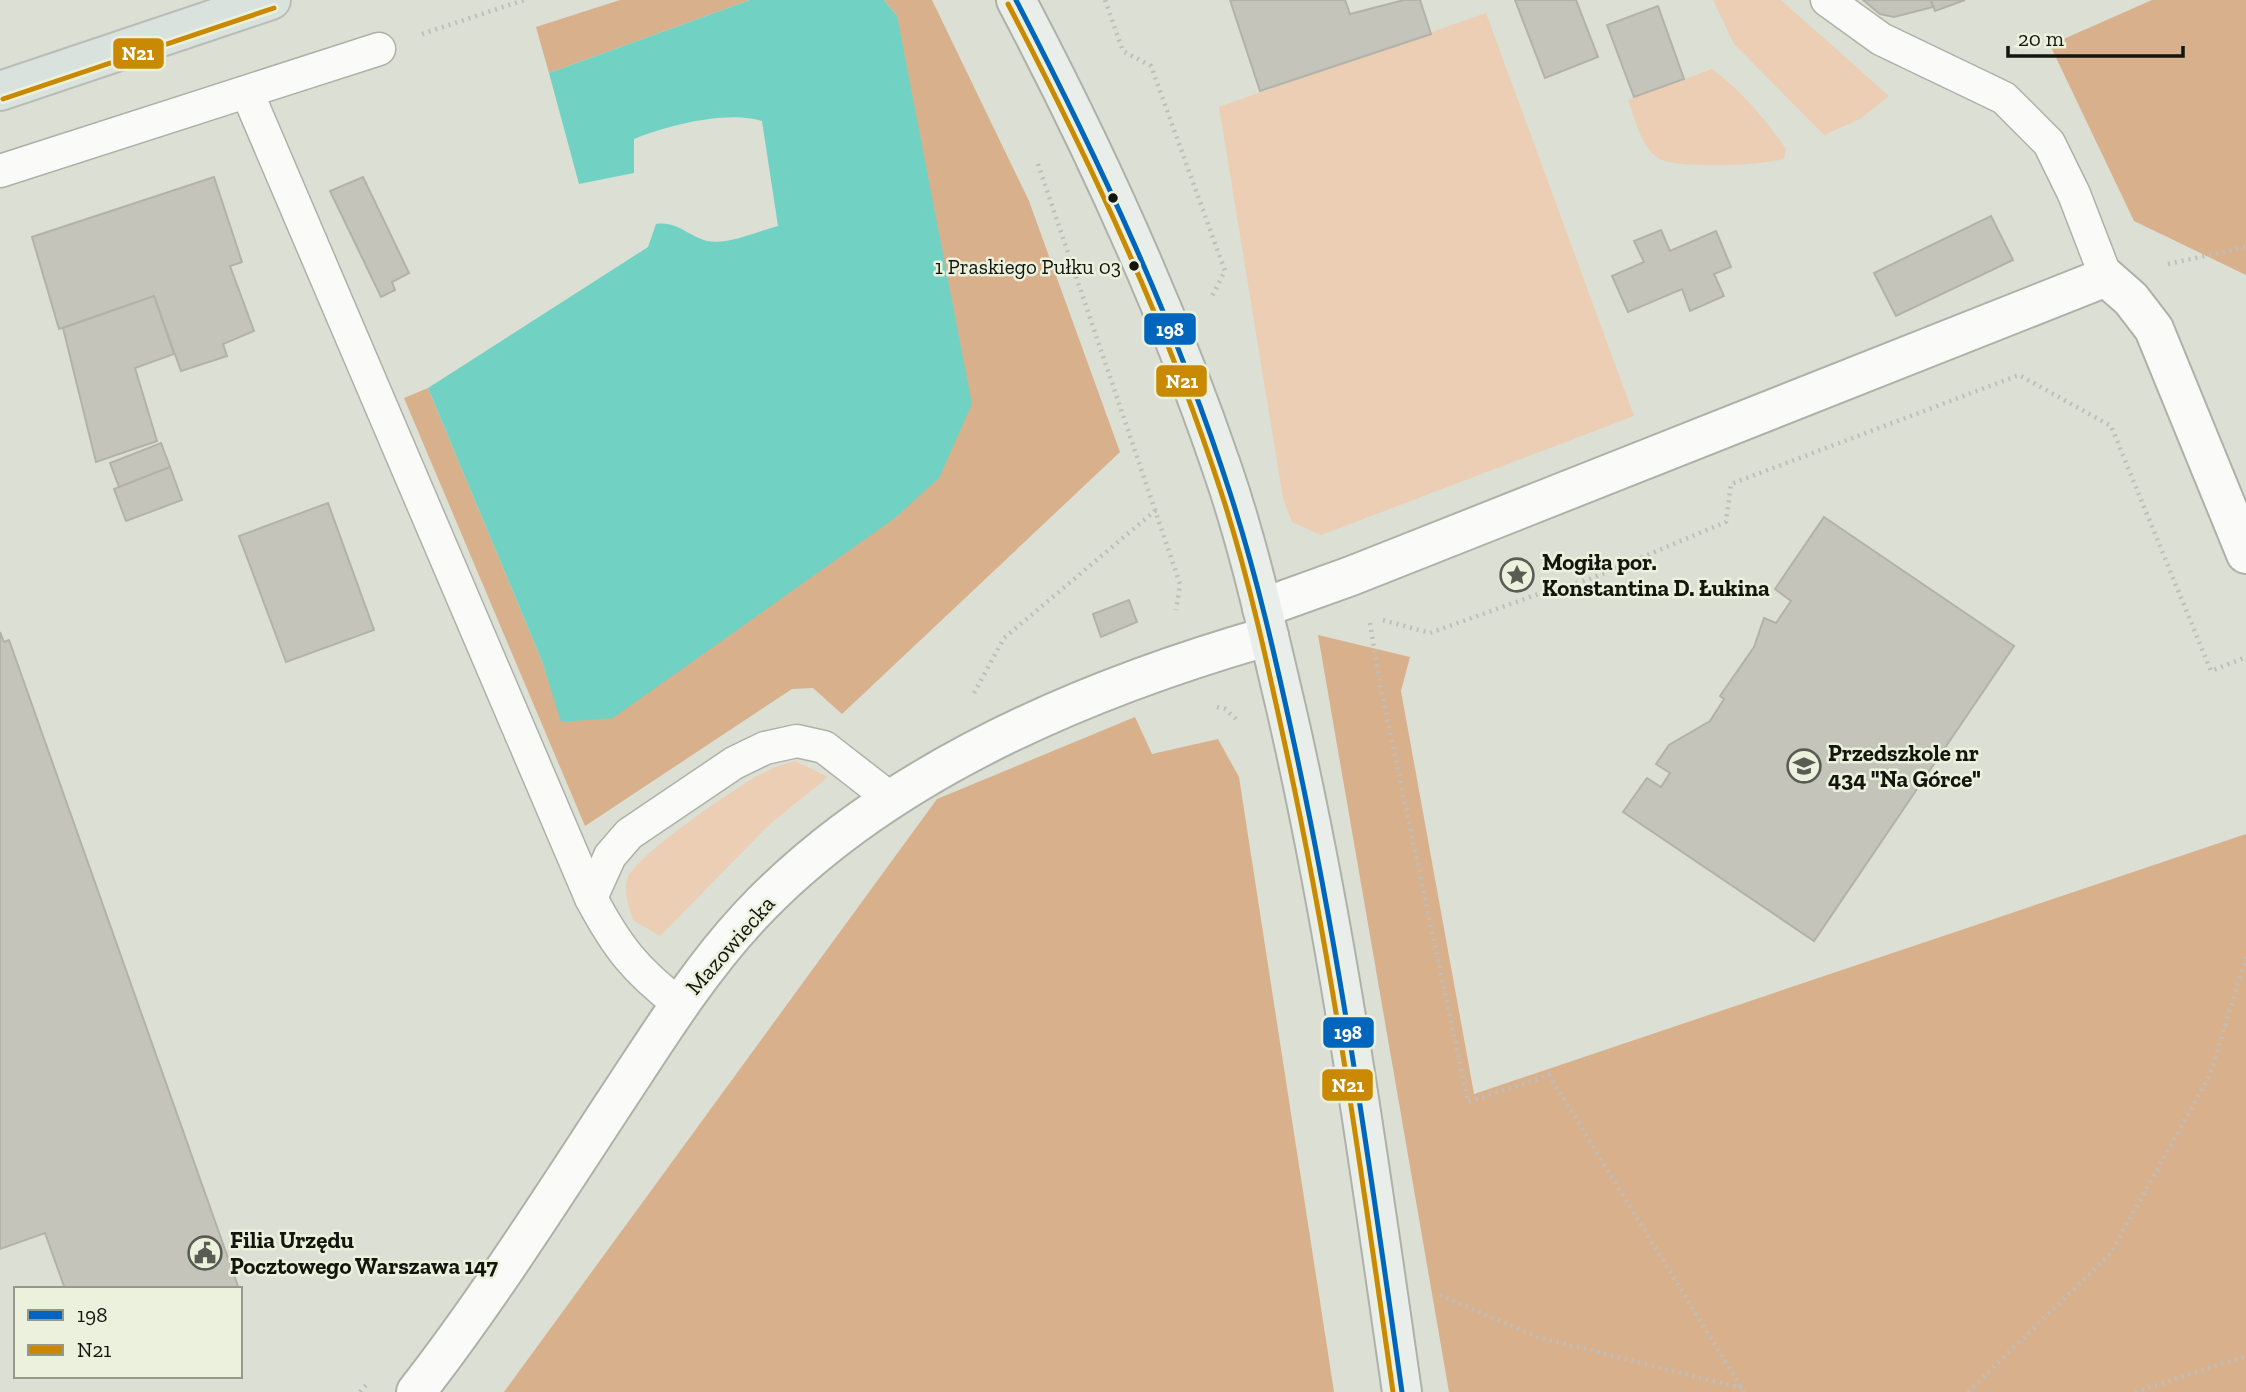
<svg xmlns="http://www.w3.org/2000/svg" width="2246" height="1392" font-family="'Zilla Slab',serif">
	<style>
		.green { fill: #ebceb4 }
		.forest { fill: #d8b08c }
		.water { fill: #71d2c4 }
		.building { fill: #c5c4bb; stroke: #b3b2a9; stroke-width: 2 }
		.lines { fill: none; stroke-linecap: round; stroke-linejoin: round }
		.lane-casing { stroke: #aeb1a8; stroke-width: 35 }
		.street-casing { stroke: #aeb1a8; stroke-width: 42 }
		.secondary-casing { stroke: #aeb1a8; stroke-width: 42 }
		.primary-casing { stroke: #babcb6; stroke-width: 42 }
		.path { stroke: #bebfbc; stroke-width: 4.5; stroke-dasharray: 2 5; stroke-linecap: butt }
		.lane { stroke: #fafaf8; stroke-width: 32 }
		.street { stroke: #fafaf8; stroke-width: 38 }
		.secondary { stroke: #eaeeea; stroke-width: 38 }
		.primary { stroke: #d9e2dc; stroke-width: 38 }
		.bus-1-casing { stroke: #ebf1dc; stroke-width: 10 }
		.bus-2-casing { stroke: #ebf1dc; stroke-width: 10 }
		.bus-1 { stroke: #0065bd; stroke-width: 5 }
		.bus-2 { stroke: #c98903; stroke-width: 5 }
		.bus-dot { fill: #13150e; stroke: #ebf1dc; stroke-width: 2.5 }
		.labels { text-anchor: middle; stroke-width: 5; stroke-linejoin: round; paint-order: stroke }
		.bus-label { font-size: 21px; fill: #13150e; stroke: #ebf1dc; text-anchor: end }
		.poi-label { font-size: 23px; font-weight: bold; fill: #13150e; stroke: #ebf1dc; text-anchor: start }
		.street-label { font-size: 23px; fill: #13150e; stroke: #ebf1dc }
		.line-badge { stroke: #ebf1dc; stroke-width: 2.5 }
		.badge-label { font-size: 19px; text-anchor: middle; font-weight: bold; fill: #fff }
	</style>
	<rect width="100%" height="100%" fill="#dcdfd3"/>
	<g class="green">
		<polygon points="1713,0 1781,0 1889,96 1860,119 1824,135 1734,44"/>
		<polygon points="1486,13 1634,416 1321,535 1292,522 1283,498 1219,107"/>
		<path d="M1712 69C1742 91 1765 119 1786 149L1784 159C1761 165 1678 170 1658 158 1641 147 1635 118 1628 100Z"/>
		<path d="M795 761 828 777 770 824 660 936 633 920C629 906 623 891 628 877 636 856 741 783 765 772 774 767 785 764 795 761Z"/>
	</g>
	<g class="forest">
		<polygon points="620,0 750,0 549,73 536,27"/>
		<polygon points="884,0 932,0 1029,201 1120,452 842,714 813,688 792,689 585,826 404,398 428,388 542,661 562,722 897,16"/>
		<polygon points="2152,0 2246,0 2246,275 2134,221 2050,45"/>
		<polygon points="1318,635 1410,657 1401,691 1474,1094 2246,834 2246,1392 1449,1392"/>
		<polygon points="1135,717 1152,754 1218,739 1239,777 1334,1392 504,1392 937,799"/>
	</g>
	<path class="water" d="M750 0H884L897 16 972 404 939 478 895 518 613 718 561 722 542 661 428 388 648 247 656 224C677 221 688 236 707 241 728 245 758 231 778 226L762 121C728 110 668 125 634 139V173L579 184 549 73Z"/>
	<g class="building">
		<polygon points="1230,0 1345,0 1350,14 1404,0 1420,0 1431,34 1260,91"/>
		<polygon points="1515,0 1576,0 1598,57 1545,78"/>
		<polygon points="1863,0 1931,0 1933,7 1894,17 1880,14"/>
		<polygon points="1931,0 1965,0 1935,11"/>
		<polygon points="1658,6 1684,79 1634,97 1607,25"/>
		<polygon points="214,177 242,262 230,266 254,331 223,344 227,356 181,371 154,296 59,329 32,237"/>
		<polygon points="363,177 409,273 392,282 395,290 381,297 330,191"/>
		<polygon points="1991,216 2013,260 1896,316 1874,273"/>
		<polygon points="1661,230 1670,251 1716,231 1731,267 1714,274 1724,296 1690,311 1682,289 1628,312 1612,276 1644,262 1634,241"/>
		<polygon points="154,296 174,354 135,368 157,441 96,462 63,328"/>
		<polygon points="161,443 170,467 119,487 110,463"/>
		<polygon points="170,467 182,500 126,521 114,489"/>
		<polygon points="328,503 374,630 286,662 239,536"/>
		<polygon points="1824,517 2014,646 1814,941 1623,812 1647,778 1661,787 1670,773 1656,764 1669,745 1710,721 1724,699 1720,696 1754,647 1764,618 1776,623 1791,601 1775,589"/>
		<polygon points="1129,600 1137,622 1101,637 1093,614"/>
		<polygon points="0,632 4,642 9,640 239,1289 65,1289 45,1233 0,1249"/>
	</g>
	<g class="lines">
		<defs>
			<g id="lane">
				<polyline points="1827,0 1881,39 2004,98 2049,143 2074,194 2106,277"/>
				<path d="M247 92 591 898C617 947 635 970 679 1004"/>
				<polyline points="0,171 379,49"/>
				<polyline points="591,898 610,856 629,834 734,763 765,748 797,741 824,747 891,799"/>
			</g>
			<g id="street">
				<polyline points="1262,608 1351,576 2106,277 2131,299 2154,329 2246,554"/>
				<path d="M416 1392C489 1298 552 1198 617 1099 658 1037 698 972 749 917 883 773 1084 689 1269 636"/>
			</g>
			<path id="secondary" d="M1016 0C1095 150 1167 307 1222 468 1249 546 1267 628 1286 708 1338 933 1369 1163 1402 1392"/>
			<polyline id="primary" points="0,91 271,0"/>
		</defs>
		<use href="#lane" class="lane-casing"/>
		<use href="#street" class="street-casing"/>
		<use href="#secondary" class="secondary-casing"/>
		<use href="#primary" class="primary-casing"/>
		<g class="path">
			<polyline points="1105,0 1123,51 1151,66 1225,271 1212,296"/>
			<polyline points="422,34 524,0"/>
			<polyline points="1038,164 1180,584 1176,610"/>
			<polyline points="2168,264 2246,247"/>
			<polyline points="1383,620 1430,633 1541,593 1590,579 1726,522 1731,484 2019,375 2111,426 2211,671 2246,657"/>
			<polyline points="1370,623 1380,685 1468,1102 1549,1075 1744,1392"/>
			<polyline points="974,693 1004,638 1156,510"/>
			<polyline points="1217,707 1225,709 1236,719"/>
			<polyline points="1440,1295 1537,1337 1742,1388"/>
			<polyline points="360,1392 367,1384"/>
			<polyline points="1968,1392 2110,1254 2210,1075 2246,957"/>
			<polyline points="2135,1392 2246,1356"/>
		</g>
		<use href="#lane" class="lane"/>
		<use href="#street" class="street"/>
		<use href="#secondary" class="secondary"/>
		<use href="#primary" class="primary"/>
		<defs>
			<path id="bus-1" d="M1016 0C1099 160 1176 324 1231 496 1257 577 1276 660 1294 743 1341 958 1371 1175 1402 1392"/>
			<g id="bus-2">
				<path d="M1008 4C1091 163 1168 327 1223 498 1249 579 1267 662 1285 745 1332 959 1362 1176 1393 1392"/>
				<polyline points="3,99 274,8"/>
			</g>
		</defs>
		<use href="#bus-1" class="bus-1-casing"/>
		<use href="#bus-2" class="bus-2-casing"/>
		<use href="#bus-1" class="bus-1"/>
		<use href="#bus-2" class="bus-2"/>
	</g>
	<defs>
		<symbol id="sight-ring" viewBox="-11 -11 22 22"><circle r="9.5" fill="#ebf1dc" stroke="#595c53" stroke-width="1.5"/><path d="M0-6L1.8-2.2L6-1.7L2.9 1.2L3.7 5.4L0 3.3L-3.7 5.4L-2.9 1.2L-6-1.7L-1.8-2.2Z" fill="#595c53"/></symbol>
		<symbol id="school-ring" viewBox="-11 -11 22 22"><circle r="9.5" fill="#ebf1dc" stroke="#595c53" stroke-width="1.5"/><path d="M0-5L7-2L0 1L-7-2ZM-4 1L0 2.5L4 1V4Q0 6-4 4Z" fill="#595c53"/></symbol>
		<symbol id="civic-ring" viewBox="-11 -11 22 22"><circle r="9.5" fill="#ebf1dc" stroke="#595c53" stroke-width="1.5"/><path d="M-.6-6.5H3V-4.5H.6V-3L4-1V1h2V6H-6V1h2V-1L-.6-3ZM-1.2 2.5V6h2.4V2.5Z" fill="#595c53"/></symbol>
	</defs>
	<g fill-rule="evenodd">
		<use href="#sight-ring" x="1498" y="556" width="38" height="38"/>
		<use href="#school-ring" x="1785" y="747" width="38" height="38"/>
		<use href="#civic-ring" x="186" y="1234" width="38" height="38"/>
	</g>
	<g class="bus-dot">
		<circle cx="1113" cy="198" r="6"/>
		<circle cx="1134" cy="266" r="6"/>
	</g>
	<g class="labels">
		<g class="bus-label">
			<text x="1121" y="274">1 Praskiego Pułku 03</text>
		</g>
		<g class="poi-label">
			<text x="1542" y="570">Mogiła por.<tspan x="1542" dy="26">Konstantina D. Łukina</tspan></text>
			<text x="1828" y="761">Przedszkole nr<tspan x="1828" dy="26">434 "Na Górce"</tspan></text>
			<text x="230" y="1248">Filia Urzędu<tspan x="230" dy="26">Pocztowego Warszawa 147</tspan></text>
		</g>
		<g class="street-label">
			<text transform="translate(730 945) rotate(-49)" y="8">Mazowiecka</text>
		</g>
	</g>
	<g class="line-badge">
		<rect x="112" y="37" width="53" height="33" rx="7" fill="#c98903"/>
		<rect x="1143" y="312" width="54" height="34" rx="7" fill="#0065bd"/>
		<rect x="1155" y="364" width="53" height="34" rx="7" fill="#c98903"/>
		<rect x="1322" y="1016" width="53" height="33" rx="7" fill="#0065bd"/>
		<rect x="1321" y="1068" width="53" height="34" rx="7" fill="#c98903"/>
	</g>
	<g class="badge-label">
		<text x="138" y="60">N21</text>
		<text x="1170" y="336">198</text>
		<text x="1182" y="388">N21</text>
		<text x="1348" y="1039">198</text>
		<text x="1348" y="1092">N21</text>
	</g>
	<rect x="14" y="1287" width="228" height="91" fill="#ebf1dc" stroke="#95998a" stroke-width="2"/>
	<rect x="28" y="1310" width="35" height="10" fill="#0065bd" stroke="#95998a" stroke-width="2"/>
	<text x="77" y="1322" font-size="21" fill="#13150e">198</text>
	<rect x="28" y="1345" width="35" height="10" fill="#c98903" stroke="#95998a" stroke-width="2"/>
	<text x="77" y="1357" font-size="21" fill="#13150e">N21</text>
	<path d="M2008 46v10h175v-10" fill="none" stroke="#13150e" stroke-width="3.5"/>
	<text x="2018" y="46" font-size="21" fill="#13150e" stroke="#ebf1dc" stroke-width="5" paint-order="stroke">20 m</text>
</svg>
